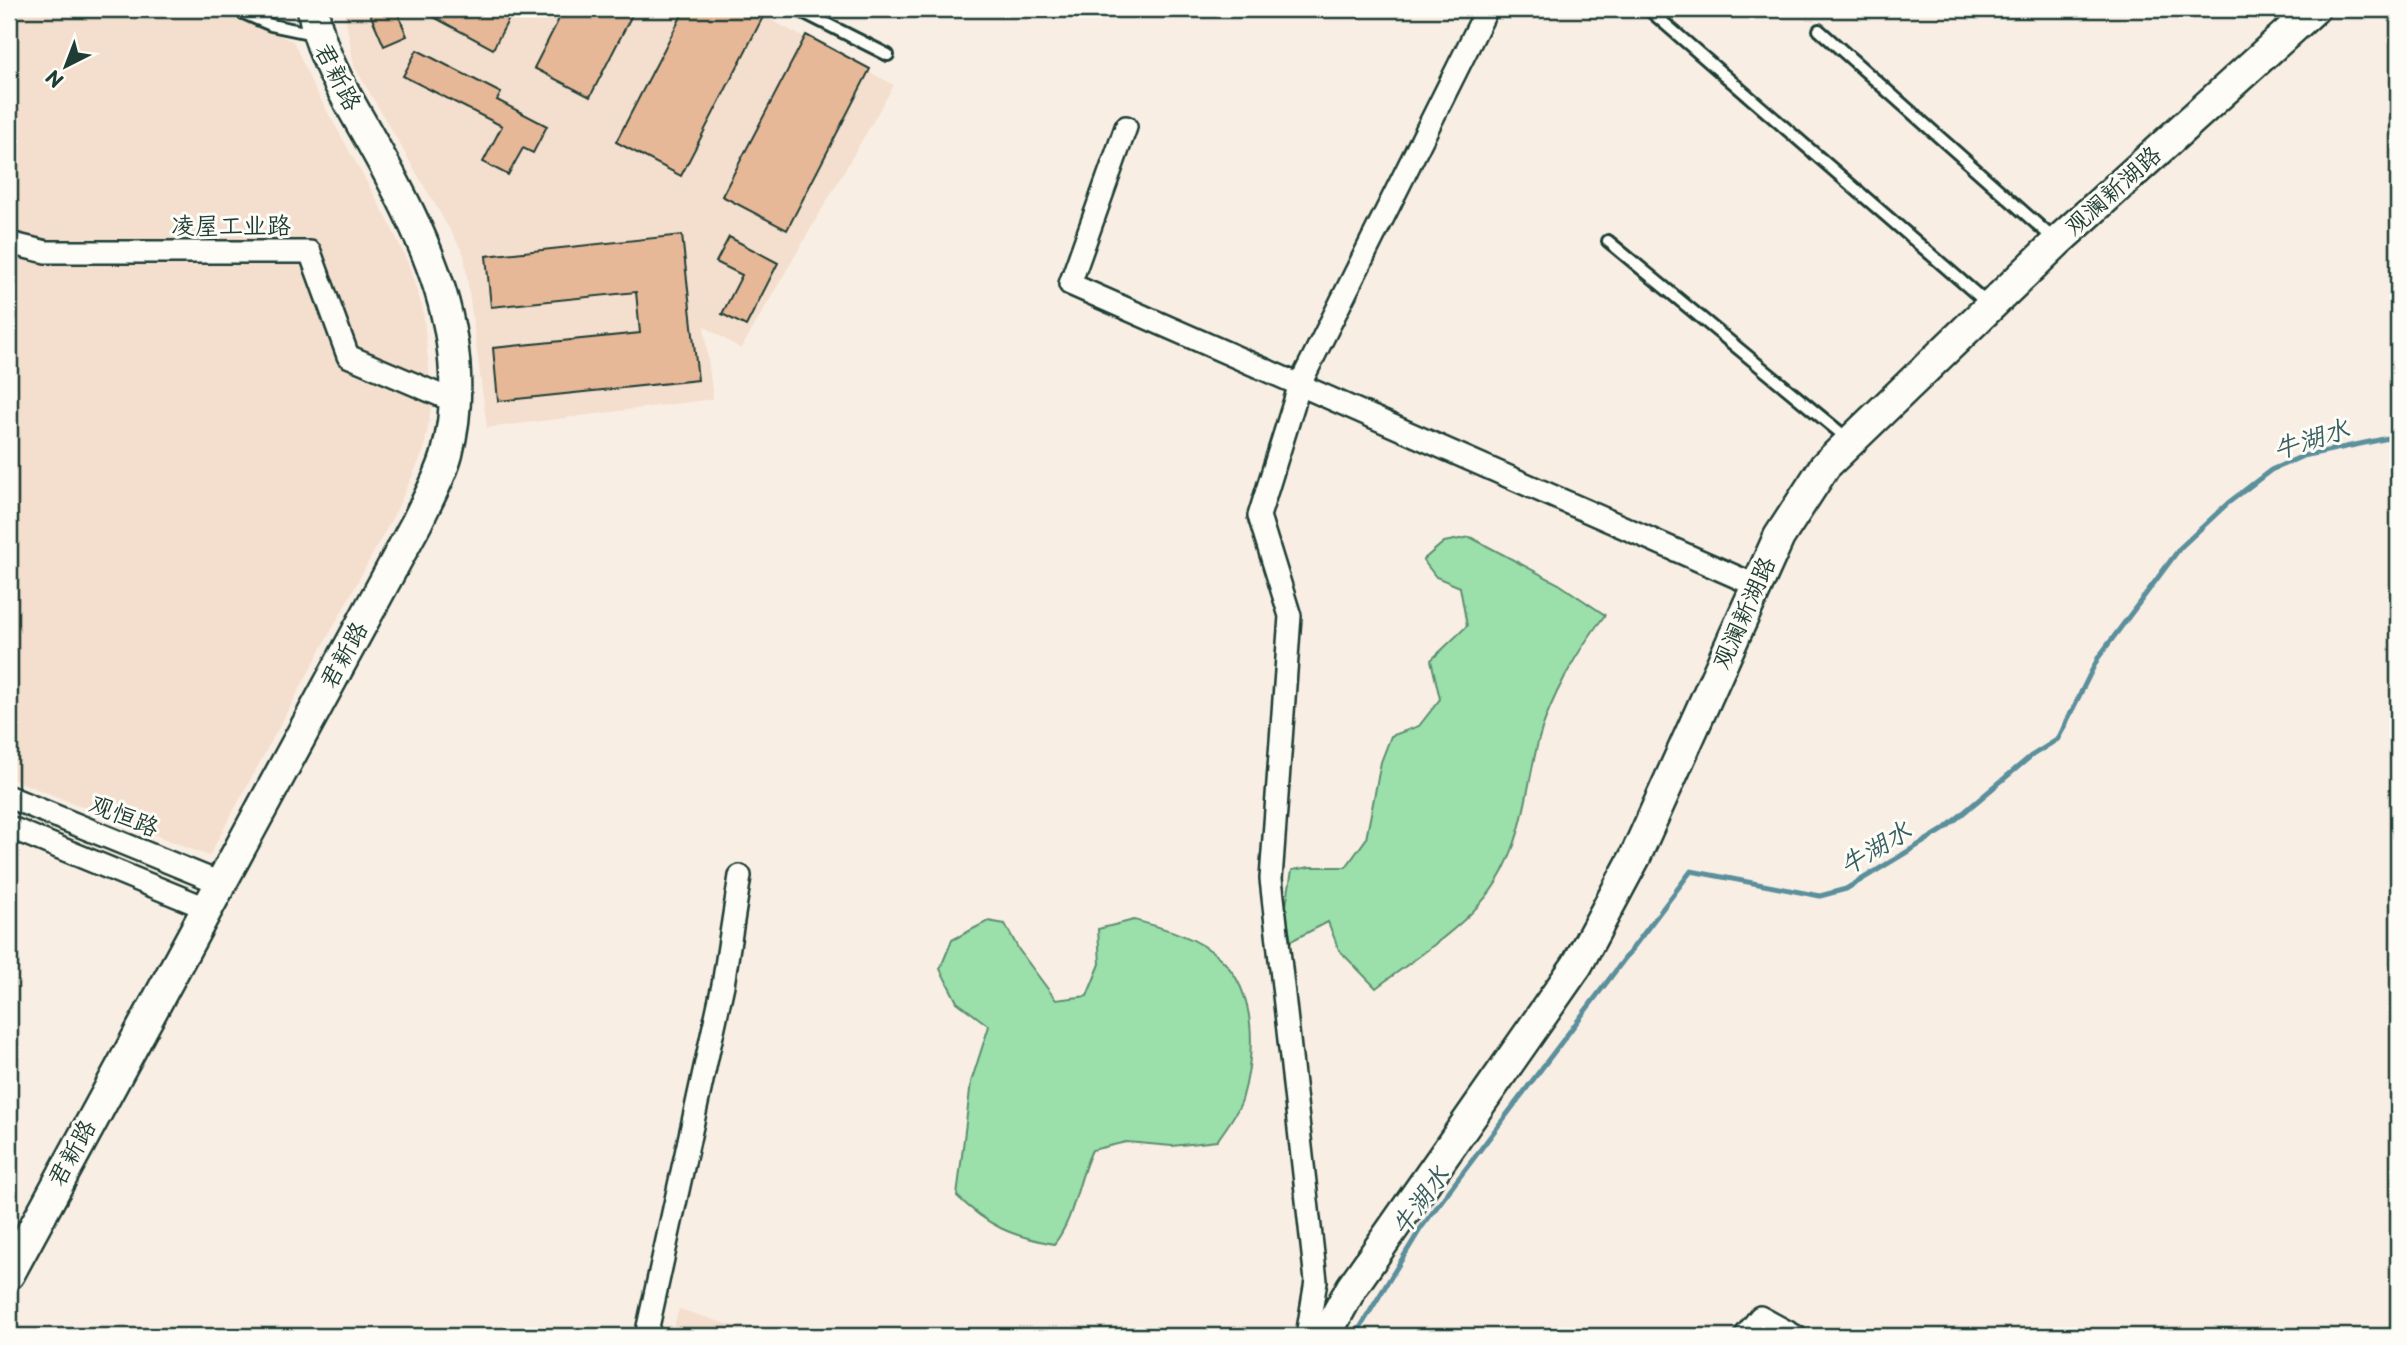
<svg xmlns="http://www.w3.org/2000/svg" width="2407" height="1345" font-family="'Playpen Sans','LXGW WenKai TC',sans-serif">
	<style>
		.built { fill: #f4decd }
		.green { fill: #9bdfab; stroke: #5d8e70; stroke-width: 2 }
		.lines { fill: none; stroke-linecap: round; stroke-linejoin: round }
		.stream { stroke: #5a8f9c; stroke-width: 5 }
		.building { fill: #e7b898; stroke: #1f3d34; stroke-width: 2 }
		.lane-casing { stroke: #1f3d34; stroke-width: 16 }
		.street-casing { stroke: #1f3d34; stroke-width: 26 }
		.secondary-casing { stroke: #1f3d34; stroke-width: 35 }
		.lane { stroke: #fdfcf7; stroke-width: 10 }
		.street { stroke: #fdfcf7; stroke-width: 21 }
		.secondary { stroke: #fdfcf7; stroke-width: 30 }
		.labels { text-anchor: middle; stroke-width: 6; stroke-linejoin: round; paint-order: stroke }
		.street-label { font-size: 24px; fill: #1f3d34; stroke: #fdfcf7 }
		.water-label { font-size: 26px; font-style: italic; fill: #385f60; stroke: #fdfcf7 }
	</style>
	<rect width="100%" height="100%" fill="#f9eee4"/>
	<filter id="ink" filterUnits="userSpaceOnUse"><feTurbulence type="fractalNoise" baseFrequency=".0143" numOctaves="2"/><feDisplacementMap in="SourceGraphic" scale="14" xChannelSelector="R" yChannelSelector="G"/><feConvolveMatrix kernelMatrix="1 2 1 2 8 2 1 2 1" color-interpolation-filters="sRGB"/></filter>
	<g filter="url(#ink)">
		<g class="built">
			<polygon points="9,9 212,9 293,41 313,86 388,220 408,263 423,310 432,401 424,450 396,511 209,856 9,778"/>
			<polygon points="344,9 750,9 894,85 741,349 704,326 713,399 487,428 464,254 354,66"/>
			<polygon points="679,1309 766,1336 671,1336"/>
		</g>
		<g class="green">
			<path d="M1470 537 1559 584 1605 615C1578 649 1549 700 1538 742 1526 790 1524 838 1496 883 1471 923 1413 960 1376 988L1339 950 1328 922 1291 941 1285 911 1292 870 1310 867H1346L1366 839 1381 762 1391 736 1419 726 1440 699 1431 660 1467 626 1460 587 1436 577 1423 560 1444 542Z"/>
			<path d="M1134 920C1164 928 1198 937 1221 959 1258 994 1255 1055 1242 1100 1237 1114 1225 1129 1217 1141L1172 1146 1126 1142 1092 1150C1077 1181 1075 1218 1054 1244 1011 1236 988 1226 957 1196L971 1082 989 1026 957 1002 940 969 952 940 988 921 1005 924 1019 950 1056 1000 1087 996 1100 964 1098 929Z"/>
		</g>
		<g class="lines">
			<polyline class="stream" points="1355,1336 1421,1228 1691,871 1820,896 1846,889 1943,830 2031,756 2058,739 2098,658 2180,548 2228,503 2271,470 2303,456 2398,436"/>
		</g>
		<g class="building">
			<polygon points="368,9 396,9 407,36 384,46"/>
			<polygon points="419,9 514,9 493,49"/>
			<polygon points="564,9 635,9 590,97 534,68"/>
			<polygon points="685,9 752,9 764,15 681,176 616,142"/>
			<polygon points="806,35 870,69 787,230 722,196"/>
			<polygon points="417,50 501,93 497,100 547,126 533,153 523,148 508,175 483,162 502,126 403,76"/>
			<polygon points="682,235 698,380 498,401 493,348 640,333 636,292 491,307 486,256"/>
			<polygon points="729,237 778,263 746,326 722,314 742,275 716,262"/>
		</g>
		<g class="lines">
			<defs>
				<g id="lane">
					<polyline points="234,9 271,25 314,34"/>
					<polyline points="797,9 888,55"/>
					<polyline points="1648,9 1988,304"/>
					<polyline points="1819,30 2055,240"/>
					<polyline points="1608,241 1848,439"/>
				</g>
				<g id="street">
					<polyline points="1126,127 1070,284 1755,585"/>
					<polyline points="9,243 46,252 310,252 348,356 456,402"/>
					<polyline points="9,797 220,883"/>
					<polyline points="9,827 206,908"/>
					<polyline points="646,1336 723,985 740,876"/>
					<polyline points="1307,1336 1316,1281 1271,879 1290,616 1259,516 1300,384 1487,9"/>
					<polyline points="1745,1336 1760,1317 1795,1336"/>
				</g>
				<g id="secondary">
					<path d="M9 1274 417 522C427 500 441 477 447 454 476 339 425 237 370 139 347 97 320 57 313 9"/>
					<polyline points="1325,1336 1352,1287 1577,965 1635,857 1779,537 1825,466 2057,242 2314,9"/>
				</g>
			</defs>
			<use href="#lane" class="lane-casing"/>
			<use href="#street" class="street-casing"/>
			<use href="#secondary" class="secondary-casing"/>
			<use href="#lane" class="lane"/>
			<use href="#street" class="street"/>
			<use href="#secondary" class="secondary"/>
		</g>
	</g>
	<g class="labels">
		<g class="street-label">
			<text transform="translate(338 77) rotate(63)" y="8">君新路</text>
			<text transform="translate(2113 191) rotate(-42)" y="8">观澜新湖路</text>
			<text x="231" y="234">凌屋工业路</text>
			<text transform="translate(1744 613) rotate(-66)" y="8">观澜新湖路</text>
			<text transform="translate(344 655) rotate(-61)" y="8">君新路</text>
			<text transform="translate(124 816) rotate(22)" y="8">观恒路</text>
			<text transform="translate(72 1153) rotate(-61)" y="8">君新路</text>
		</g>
		<g class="water-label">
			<text transform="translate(2311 439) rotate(-17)" y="9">牛湖水</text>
			<text transform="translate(1875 848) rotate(-31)" y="9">牛湖水</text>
			<text transform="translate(1420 1201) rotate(-54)" y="9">牛湖水</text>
		</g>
	</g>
	<rect width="2407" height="1345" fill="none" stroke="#fdfcf7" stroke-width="35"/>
	<rect x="18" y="18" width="2372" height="1310" fill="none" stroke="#1f3d34" stroke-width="2.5" filter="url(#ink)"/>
	<g transform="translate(66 66) rotate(222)" stroke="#fdfcf7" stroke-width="5" paint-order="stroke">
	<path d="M0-5L12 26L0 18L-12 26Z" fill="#1f3d34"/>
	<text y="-10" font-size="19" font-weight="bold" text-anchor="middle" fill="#1f3d34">N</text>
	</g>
</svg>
